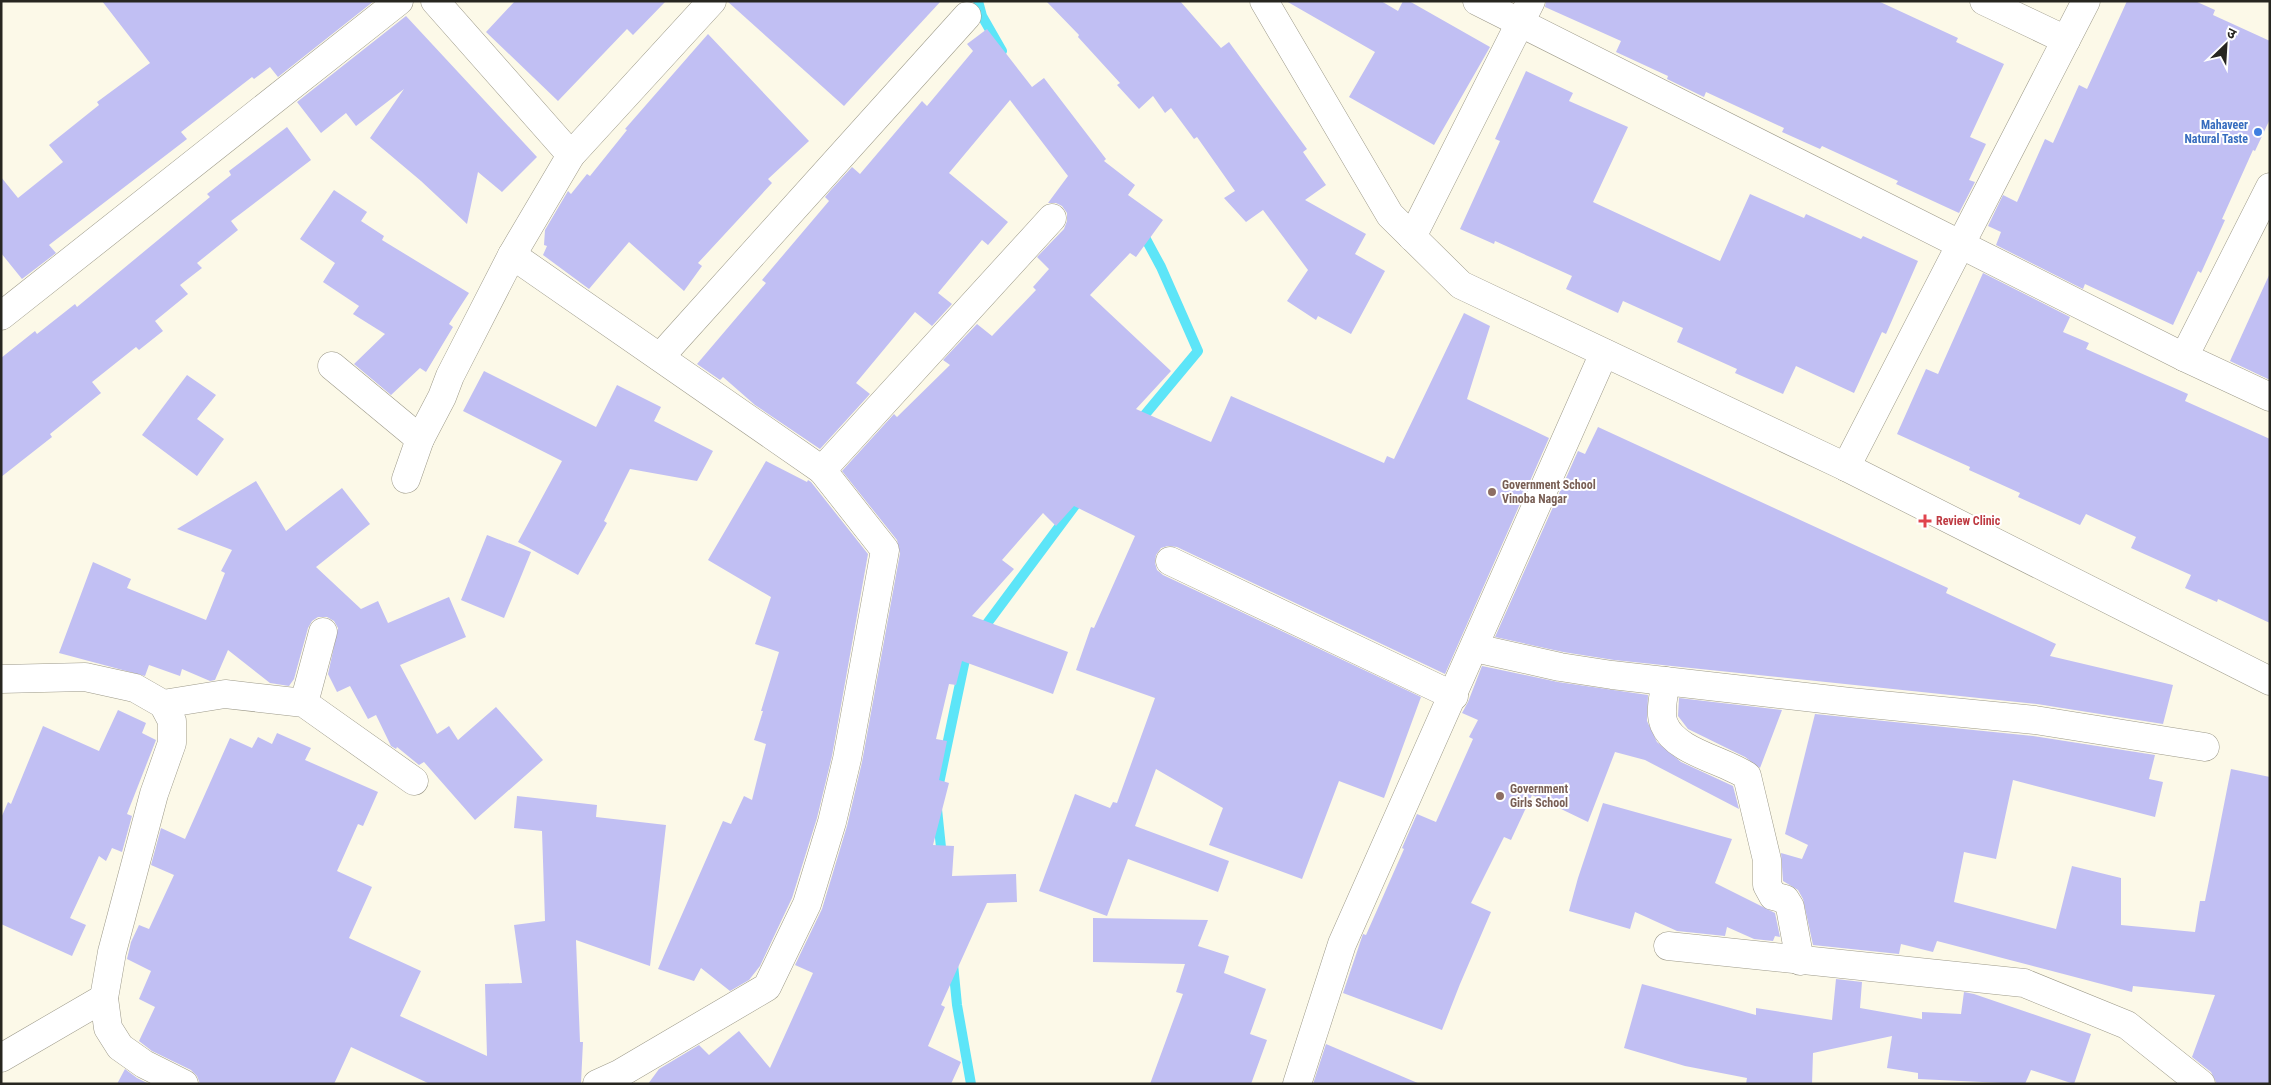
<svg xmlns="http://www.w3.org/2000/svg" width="2271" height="1085" font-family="'Roboto Condensed','Noto Sans Devanagari',sans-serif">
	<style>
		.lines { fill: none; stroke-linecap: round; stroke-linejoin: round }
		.stream { stroke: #5de5f8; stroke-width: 10 }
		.building { fill: #c1bff3 }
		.minor-casing { stroke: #9d9a8a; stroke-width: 29 }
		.minor { stroke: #fff; stroke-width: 28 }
		.shop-dot { fill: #3f7fe0; stroke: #fff; stroke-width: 2 }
		.education-dot { fill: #8d6e63; stroke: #fff; stroke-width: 2 }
		.health-dot { fill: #e0444e; stroke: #fff; stroke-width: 2 }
		.labels { text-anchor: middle; stroke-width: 4; stroke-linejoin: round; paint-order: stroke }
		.shop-label { font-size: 12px; font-weight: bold; fill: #366cbe; stroke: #fff; text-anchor: end }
		.education-label { font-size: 12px; font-weight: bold; fill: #785e54; stroke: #fff; text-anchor: start }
		.health-label { font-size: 12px; font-weight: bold; fill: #be3a42; stroke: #fff; text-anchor: start }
	</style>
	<rect width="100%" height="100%" fill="#fcf9e8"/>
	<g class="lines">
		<g class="stream">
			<polyline points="978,1 982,16 1002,51"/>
			<polyline points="1138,423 1198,351 1161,267 1141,230"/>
			<polyline points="980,633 1082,496"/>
			<polyline points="937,793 967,650"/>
			<polyline points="937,809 942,857"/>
			<polyline points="953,964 957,1005 971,1084"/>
		</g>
	</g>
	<g class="building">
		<polygon points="102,1 374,1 278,77 270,67 254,79 252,77 181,132 187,139 49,245 56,253 22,279 1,253 1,177 18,198 63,162 49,145 99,105 97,102 150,63"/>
		<polygon points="515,1 666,1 633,35 627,29 558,101 486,32"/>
		<polygon points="727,1 941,1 844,106"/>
		<polygon points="1046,1 1180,1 1221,48 1229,42 1307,149 1303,152 1326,185 1305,200 1366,234 1355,254 1385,271 1351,334 1318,316 1316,320 1287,301 1308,270 1263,210 1246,222 1224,198 1235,191 1197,137 1194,139 1171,108 1165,113 1153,96 1139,109 1117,85 1120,83 1078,37 1079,35"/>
		<polygon points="1286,1 1381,1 1398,11 1403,1 1409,1 1490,47 1434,145 1349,97 1375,52"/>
		<polygon points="1546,1 1878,1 1958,38 1956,42 2004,64 1970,137 1986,144 1969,180 1975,182 1959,213 1896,184 1898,181 1822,146 1820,149 1782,132 1784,128 1706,92 1704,97 1667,79 1668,76 1616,52 1621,41 1545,7"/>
		<polygon points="2127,1 2195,1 2215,10 2213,15 2270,41 2270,119 2255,151 2253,150 2222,219 2225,220 2201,273 2198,271 2173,325 2085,284 2083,289 1996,245 2001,232 1988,226 2003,195 2017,202 2045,139 2053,143 2079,85 2087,89"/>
		<polygon points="406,16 537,157 502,192 478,172 467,224 421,181 370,138 404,89 356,126 346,113 321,133 297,102"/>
		<polygon points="987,29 1032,87 1044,78 1106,159 1104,161 1135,185 1128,195 1163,220 1136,257 1130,253 1090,295 1171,371 1136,409 1211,442 1231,396 1384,463 1387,456 1394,459 1464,313 1490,326 1467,399 1549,438 1445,674 1177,547 1168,546 1161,548 1156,555 1155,563 1157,570 1163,575 1421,697 1384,798 1339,781 1302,879 1209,845 1223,808 1156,769 1135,826 1229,861 1218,892 1128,859 1107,916 1039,891 1075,794 1110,808 1113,802 1117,803 1155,698 1076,670 1091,627 1094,628 1135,536 1074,506 1056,526 1043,513 1002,560 1014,569 972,616 1068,652 1053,694 962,661 956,685 949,684 936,739 947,741 939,780 949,783 933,845 954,846 952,876 1016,874 1017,902 987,903 941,1005 945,1007 928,1046 961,1062 951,1084 648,1084 659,1069 699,1045 709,1055 739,1031 770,1068 813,973 795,965 822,909 847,826 862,762 900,553 897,540 842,471 894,414 897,417 950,365 943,360 977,324 992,336 1036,290 1033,287 1049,269 1037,257 1064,229 1067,221 1067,213 1062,206 1056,203 1048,203 1068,176 1010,100 949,173 1008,222 988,245 982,240 938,293 952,304 932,326 915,312 856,383 870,394 820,449 755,405 723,377 720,380 697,364 766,283 762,280 829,201 825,197 830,191 852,167 860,174 922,101 927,106 973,51 967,44"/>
		<polygon points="708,34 809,141 768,179 772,183 698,263 702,266 684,291 629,242 589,289 543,255 547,246 544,245 545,230 568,191 571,194 587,174 590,176 627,130 625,129"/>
		<polygon points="1526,71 1573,93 1569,101 1628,127 1593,202 1720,261 1750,194 1804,218 1806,214 1861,239 1863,236 1918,261 1886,334 1882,332 1854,393 1796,366 1783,394 1735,373 1737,369 1677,342 1683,328 1623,301 1618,313 1566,289 1572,276 1495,241 1494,244 1460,229 1500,141 1495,139"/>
		<polygon points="287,127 311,160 231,221 238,230 197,263 202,268 180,285 188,294 155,321 163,331 139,350 136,347 92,382 101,393 50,434 52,437 1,477 1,358 35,331 37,334 75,304 77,307 210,197 207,194 231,175 229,171"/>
		<polygon points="334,190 367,212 361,221 384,236 382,240 469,293 449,324 453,327 426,372 420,368 391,395 354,364 385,334 353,314 359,306 323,282 335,263 300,239"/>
		<polygon points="1983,273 2070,317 2063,332 2089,343 2086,349 2188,394 2185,401 2270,439 2270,623 2218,599 2217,602 2185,588 2191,575 2131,548 2136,537 2086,514 2080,525 2018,497 2020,493 1969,470 1970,467 1897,434 1926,369 1938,374"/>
		<polygon points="2270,273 2270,380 2230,361"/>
		<polygon points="484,371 596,427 617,385 661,407 654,421 713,451 697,481 630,469 604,521 607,523 578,575 518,542 562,461 463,411"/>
		<polygon points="187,375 216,395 197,419 224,439 197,476 142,435"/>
		<polygon points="1598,427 1948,588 1946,593 2056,644 2050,656 2173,685 2163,724 2037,704 1614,660 1563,652 1495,637 1578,451 1585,454"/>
		<polygon points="766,461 807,482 808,480 811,482 868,554 832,756 817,818 792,898 760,966 749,980 730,991 701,968 694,981 658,969 723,821 731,824 744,796 752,800 766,744 754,740 763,711 761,711 779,652 755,644 771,597 708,560"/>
		<polygon points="256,481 286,531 342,488 370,524 316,567 361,609 378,601 388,623 449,597 466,637 400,665 437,734 449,726 458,740 496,707 543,760 475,820 424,762 419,765 397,747 396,749 391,746 376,715 368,719 350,686 337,692 328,674 338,628 334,621 327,617 318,617 312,621 308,628 294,679 289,686 270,683 228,650 215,680 210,681 182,669 180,676 149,665 145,676 59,653 93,562 131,579 127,588 206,620 225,573 221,571 232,550 177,529"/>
		<polygon points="487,535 531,552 504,618 461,600"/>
		<polygon points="1482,666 1558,682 1648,695 1647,721 1657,742 1681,762 1733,786 1739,809 1645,760 1615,752 1588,822 1532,795 1511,840 1504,837 1471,903 1491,912 1460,984 1442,1030 1343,993 1363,934 1366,935 1404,849 1402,848 1417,814 1436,822 1473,739 1469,737 1478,720 1462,713 1468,702"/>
		<polygon points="1679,698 1782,710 1760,768 1745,757 1688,729 1678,716"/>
		<polygon points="118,710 146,723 142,733 156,740 127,814 132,816 122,852 112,848 106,861 99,856 70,918 86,925 72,956 1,924 1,818 8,802 11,804 43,726 99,751"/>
		<polygon points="1815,714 2033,736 2155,755 2149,779 2163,782 2155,817 2013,780 1996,859 1964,852 1954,902 2056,929 2072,866 2121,878 2121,925 2195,932 2200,901 2205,901 2231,769 2270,777 2270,1084 2217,1084 2211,1072 2192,1057 2215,995 2133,986 2132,992 1937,941 1933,952 1901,944 1899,954 1813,945 1803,899 1798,890 1783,881 1781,853 1802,859 1808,845 1785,834"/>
		<polygon points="277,733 311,748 305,760 378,792 363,826 358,824 337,871 372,887 349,938 421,971 400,1016 487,1056 485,984 522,983 514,925 545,921 542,831 514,828 517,796 597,805 596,817 666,825 650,966 576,940 580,1042 583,1042 581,1083 430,1084 351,1047 334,1084 200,1084 197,1076 191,1070 152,1051 139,1041 155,1007 139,999 151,971 127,959 131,942 139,925 149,929 174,875 151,865 161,828 185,839 230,738 252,748 258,737 272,744"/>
		<polygon points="1603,803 1732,839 1715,883 1775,913 1780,937 1775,936 1773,941 1754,939 1727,927 1725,936 1677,931 1635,912 1630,929 1569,911 1578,878"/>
		<polygon points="1093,918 1208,920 1198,946 1229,956 1224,973 1266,989 1250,1034 1267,1040 1251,1084 1150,1084 1183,994 1176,992 1185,964 1093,962"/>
		<polygon points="1836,979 1862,982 1860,1008 1922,1019 1922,1012 1961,1014 1964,992 1974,994 2091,1034 2074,1084 2031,1070 2025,1084 1918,1079 1918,1073 1887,1068 1892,1036 1813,1053 1812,1084 1746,1084 1747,1078 1685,1066 1624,1048 1642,984 1756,1015 1756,1008 1832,1020"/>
		<polygon points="1326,1044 1420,1084 1313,1084"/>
		<polygon points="125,1069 137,1078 149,1084 117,1084"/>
	</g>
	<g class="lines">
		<defs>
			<g id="minor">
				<polyline points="435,1 571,155"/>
				<polyline points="1264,1 1390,215 1461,285 1846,467 2270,681"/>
				<polyline points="1477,1 2184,357 2270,397"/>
				<polyline points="1984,1 2066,40"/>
				<polyline points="1412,237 1531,1"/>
				<polyline points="512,255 822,470 1052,218"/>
				<polyline points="1,316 399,1"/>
				<polyline points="660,357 967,16"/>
				<polyline points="2184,357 2270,187"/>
				<polyline points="332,366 420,439"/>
				<polyline points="1846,467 2086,1"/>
				<polyline points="406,479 420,439 442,397 450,376 512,255 571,155 712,1"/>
				<polyline points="1170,561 1454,696"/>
				<polyline points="1475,648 1560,667 1612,675 1850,702 2035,720 2205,747"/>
				<polyline points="1,679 85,677 135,688 163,704 225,694 304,703 414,781"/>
				<path d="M1666 681C1664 694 1659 712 1664 724 1675 752 1724 760 1747 776L1767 860V885L1773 896 1785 899 1790 907 1800 961"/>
				<polyline points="304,703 323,632"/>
				<polyline points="163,704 172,721 172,743 154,794 112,952 104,998 108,1028 120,1047 144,1064 184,1084"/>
				<polyline points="1668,946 2024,983 2127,1025 2201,1084"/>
				<polyline points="1,1058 104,998"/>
				<polyline points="597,1084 619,1074 767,987 807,904 832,822 847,759 885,550 822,470"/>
				<polyline points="1297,1084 1342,944 1604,353"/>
			</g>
		</defs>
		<use href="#minor" class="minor-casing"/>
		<use href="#minor" class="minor"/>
	</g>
	<circle class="shop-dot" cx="2258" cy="132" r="5"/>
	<g class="education-dot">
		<circle cx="1492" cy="492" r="5"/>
		<circle cx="1500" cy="796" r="5"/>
	</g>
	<path class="health-dot" d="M1922.5 513.5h5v5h5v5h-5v5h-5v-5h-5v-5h5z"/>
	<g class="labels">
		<g class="shop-label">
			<text x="2248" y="129">Mahaveer<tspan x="2248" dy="14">Natural Taste</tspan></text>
		</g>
		<g class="education-label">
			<text x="1502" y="489">Government School<tspan x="1502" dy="14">Vinoba Nagar</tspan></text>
			<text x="1510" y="793">Government<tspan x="1510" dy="14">Girls School</tspan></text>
		</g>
		<g class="health-label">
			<text x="1936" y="525">Review Clinic</text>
		</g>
	</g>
	<rect width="2271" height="1085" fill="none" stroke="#272620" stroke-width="5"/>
	<g transform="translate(2226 45) rotate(25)" stroke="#ffffff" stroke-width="4" paint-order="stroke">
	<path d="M0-4L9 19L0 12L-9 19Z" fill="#272620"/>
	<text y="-8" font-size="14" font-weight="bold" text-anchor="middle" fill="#272620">उ</text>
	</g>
</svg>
